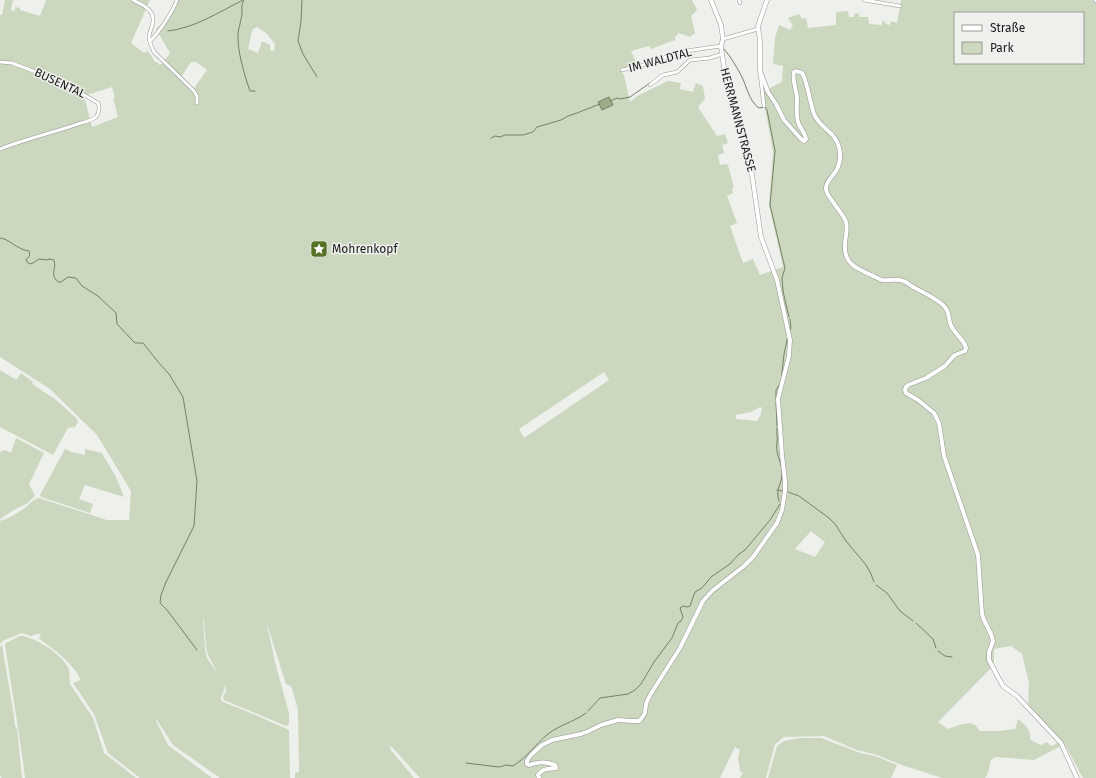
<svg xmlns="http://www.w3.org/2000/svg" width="1096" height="778" font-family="'Fira Sans',sans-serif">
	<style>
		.green { fill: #cbd7be; fill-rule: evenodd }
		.water { fill: #9cae87; stroke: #768267 }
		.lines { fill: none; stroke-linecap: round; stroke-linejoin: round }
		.stream { stroke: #768267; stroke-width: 1 }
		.minor-casing { stroke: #959793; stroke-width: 4 }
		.tertiary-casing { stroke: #959793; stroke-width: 5 }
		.minor { stroke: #fff; stroke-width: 3 }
		.tertiary { stroke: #fff; stroke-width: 4 }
		.labels { text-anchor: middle; stroke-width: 3; stroke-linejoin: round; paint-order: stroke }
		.street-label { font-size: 12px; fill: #1c1c1b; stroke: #eef0ec }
		.poi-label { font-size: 12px; fill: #1c1c1b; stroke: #eef0ec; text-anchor: start }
	</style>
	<rect width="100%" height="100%" fill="#eef0ec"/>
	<g class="green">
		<path d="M5 0H13L11 10 15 11V7L20 8V10L40 16 46 0H150L131 43 144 53 148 51 155 62H157L159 65 163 63 170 53 156 29C164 22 172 10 175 0H692L697 10 691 16 695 33 690 37 679 33 675 37V40L651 49 649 46 631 51 637 64 619 69 624 75 630 102 639 95 668 81 681 83 680 89 693 92 696 83 703 86 705 99 698 107 717 136 725 134 728 143 722 145 724 153 718 155 720 165 726 164 728 165 734 188 732 189 733 193 727 196 737 223 730 226 743 263 753 259 760 275 783 267 769 205 773 151 762 92 782 82 783 66 773 64 775 38 779 25 790 30 793 26 788 18 799 14 802 19 806 18 808 28 836 25V12L848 11 849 17H854V14L859 13V17H868L869 24 882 25V21L885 22 886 24 890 25 891 21 897 23 901 0H1096V778H1083L1064 743 1028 706 1029 683 1022 654 1011 646 994 649V665L938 722 948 729C957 726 975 717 979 731H999L1015 729 1018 719C1025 725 1031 729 1030 739L1034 742 1041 745 1047 742 1051 746 1058 743 1061 746 1034 760 996 757 991 760 988 773 985 778H942L902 765 874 754 857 750 824 736 784 737 775 744 766 778H740L743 773 740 771 738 758 740 750 735 747 720 778H420L393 748 389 746 391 750 414 778H295V773L299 772 298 709 291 686 286 684 266 621 276 666 289 713V724L286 726 224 700 223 697 226 691 225 684 224 690 221 697 220 698 223 702 253 714 289 730 290 778H220L173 745 157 720 156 721 168 745 212 778H140L108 753 94 714 73 683 80 680C79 668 49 645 39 639L41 633 31 636 22 633 4 640 0 644V521C8 519 16 514 23 509 29 506 32 499 39 498L107 520H129L131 491 97 435 50 389 0 357V15H2ZM955 13H1083V63H955ZM257 27 266 33 275 44 274 51 270 50V45L262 41 258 53 248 49 251 35 253 29ZM191 62H196L207 70 192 91 180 79ZM112 87 115 97 113 98 118 117 92 127 84 96ZM604 372 609 380 524 438 519 429ZM760 407 762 408 761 414 757 421 736 419V415L751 412ZM811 531 825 542 815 557 795 549ZM203 620H204V623L206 647 208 655 218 674 207 658 205 649Z"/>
		<polygon points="0,370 15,379 17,379 21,373 33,382 32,384 55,399 77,419 78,422 75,427 68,428 53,455 0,427"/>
		<polygon points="16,438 44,453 29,484 35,496 26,504 14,510 0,519 0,452 5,450 11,453"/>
		<polygon points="65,449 73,453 73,452 85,455 85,449 102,453 116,477 124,497 85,485 79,499 93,504 90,513 41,497 40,495"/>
		<path d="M20 636H24L37 641 49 648 61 658 66 664 69 669 70 684 93 718 104 753 136 778H25C20 733 11 689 5 644L6 643Z"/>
		<polygon points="2,645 14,716 14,718 15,726 17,728 22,778 2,778 0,776 0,647"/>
		<polygon points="801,738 821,738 860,753 875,756 897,765 891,778 768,778 777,746 784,741"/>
	</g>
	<polygon class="water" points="609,97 613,105 602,110 598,102"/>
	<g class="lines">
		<g class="stream">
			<path d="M244 0C241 4 242 9 242 14 241 21 239 27 238 33 237 50 244 74 250 91H255"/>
			<polyline points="302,0 301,21 298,41 303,54 317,77"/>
			<path d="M168 31C195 28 219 12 243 0"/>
			<path d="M724 49C731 57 736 66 741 75 747 86 748 100 759 108L765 107 767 110 775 151 770 205 785 268 782 278 783 291 789 317"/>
			<polyline points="610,101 617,98 620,99 630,97 650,83"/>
			<polyline points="523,135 533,132 537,127 561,120 568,116 577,113 600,104"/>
			<polyline points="491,138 495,136 500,137 505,135 522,135"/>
			<path d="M0 238C8 238 18 250 29 251L30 255 26 260 27 262 30 264 33 263 39 259 46 260 50 259 54 260C57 270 49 273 58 282H61L68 277 76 278 82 286 98 296 116 313 117 324 135 343H143L159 363 169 374 183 397 197 481 194 526 166 582 161 595 160 603 167 610 197 650"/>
			<polyline points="790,330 791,328 790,319"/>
			<polyline points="776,399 776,390 781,382 784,354 788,336"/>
			<polyline points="776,402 777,426"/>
			<path d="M777 428C776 433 778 437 777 441 777 444 776 448 777 451 778 459 782 464 782 473 782 485 775 488 779 501"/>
			<polyline points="777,490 782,491"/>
			<polyline points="788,492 799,496 829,518 835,524 846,541 866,565 871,574 874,582"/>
			<polyline points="876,585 887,593 900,611 913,621"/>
			<polyline points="916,623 933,639 936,648"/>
			<polyline points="938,651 945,656 952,657"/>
			<polyline points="588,711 600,698 628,694 635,690 641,684 654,662 672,638 678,623 681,621 683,617 680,608 683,606 687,607 690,606 695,592 702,588 711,577 730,564 739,554 745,550 770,520 780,504"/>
			<path d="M466 763 499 767 506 765 513 766C527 757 535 745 548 734 559 725 574 722 586 713"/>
		</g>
		<defs>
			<g id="minor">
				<path d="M133 0C142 5 154 9 153 21 153 26 149 32 149 37 149 42 152 47 154 52L194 91 197 96V103"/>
				<polyline points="739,0 740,3"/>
				<polyline points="864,0 900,6"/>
				<polyline points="1095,0 1096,1"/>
				<polyline points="723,39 758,29"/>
				<path d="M150 41C159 33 173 11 177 0"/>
				<path d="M0 62 12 63 33 71 58 83 72 88 98 103C100 107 99 114 96 117 91 121 84 122 78 124 52 133 25 139 0 149"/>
				<polyline points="622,70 651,63 679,52 721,46"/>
				<polyline points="760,73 764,106"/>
				<polyline points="650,85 663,75 677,72 690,60 710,58 722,54"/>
			</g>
			<g id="tertiary">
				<path d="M767 0 758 26 760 41V71L768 92 776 104 784 120 801 139 804 141 806 139C805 133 800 128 798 122 796 114 797 105 797 97 796 89 792 80 794 72L796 71C798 72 800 72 802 73 806 77 811 106 814 114 819 127 836 133 839 147 841 155 840 164 836 171 833 176 825 182 826 189 826 197 843 212 846 222 849 233 842 243 846 255 849 266 861 270 871 275 874 276 878 279 882 280 889 281 896 278 903 281 907 282 910 285 913 287 923 292 933 297 942 304 949 310 948 315 950 323 953 332 961 337 965 345L966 348 965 351 955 355 951 359 945 366 926 378 908 385 906 387 905 390 906 393 918 400 934 413 939 423 944 456 978 555 982 614 984 620 991 634 993 641 989 652V660L998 677 1003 686 1017 696 1061 743 1077 778"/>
				<path d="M539 778 538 775C543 768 548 769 556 768L555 765C544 761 539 762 529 765L527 764V761L531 755 542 745 552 740 581 734 589 731 601 725 618 720 632 721H639L641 719 645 713 646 704 650 695 680 648 703 601 712 591 744 566 753 557 777 523 782 510 785 491V481L782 455 778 399 789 356 790 340 777 280 761 237 749 154 727 87 722 54 721 46 723 39 721 25 711 0"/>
			</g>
		</defs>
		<use href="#minor" class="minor-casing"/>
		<use href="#tertiary" class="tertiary-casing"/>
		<use href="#minor" class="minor"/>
		<use href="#tertiary" class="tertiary"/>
	</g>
	<defs>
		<symbol id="sight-square" viewBox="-11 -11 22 22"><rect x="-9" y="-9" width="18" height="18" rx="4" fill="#557227" stroke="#eef0ec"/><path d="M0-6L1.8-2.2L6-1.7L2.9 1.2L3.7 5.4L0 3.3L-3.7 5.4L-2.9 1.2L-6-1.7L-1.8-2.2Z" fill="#fff"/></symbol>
	</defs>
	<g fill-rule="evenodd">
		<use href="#sight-square" x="309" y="239" width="20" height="20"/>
	</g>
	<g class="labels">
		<g class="street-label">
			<text transform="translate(660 60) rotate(-15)" y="4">IM WALDTAL</text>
			<text transform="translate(60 83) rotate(25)" y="4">BUSENTAL</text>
			<text transform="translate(738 120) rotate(75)" y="4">HERRMANNSTRASSE</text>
		</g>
		<g class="poi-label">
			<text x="332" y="253">Mohrenkopf</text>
		</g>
	</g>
	<rect x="954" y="12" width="130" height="52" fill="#eef0ec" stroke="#9a9b98"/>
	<rect x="962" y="25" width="20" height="6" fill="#ffffff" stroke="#9a9b98"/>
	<text x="990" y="32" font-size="12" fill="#1c1c1b">Straße</text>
	<rect x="962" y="42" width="20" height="12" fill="#cbd7be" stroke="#9a9b98"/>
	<text x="990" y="52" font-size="12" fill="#1c1c1b">Park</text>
</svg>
